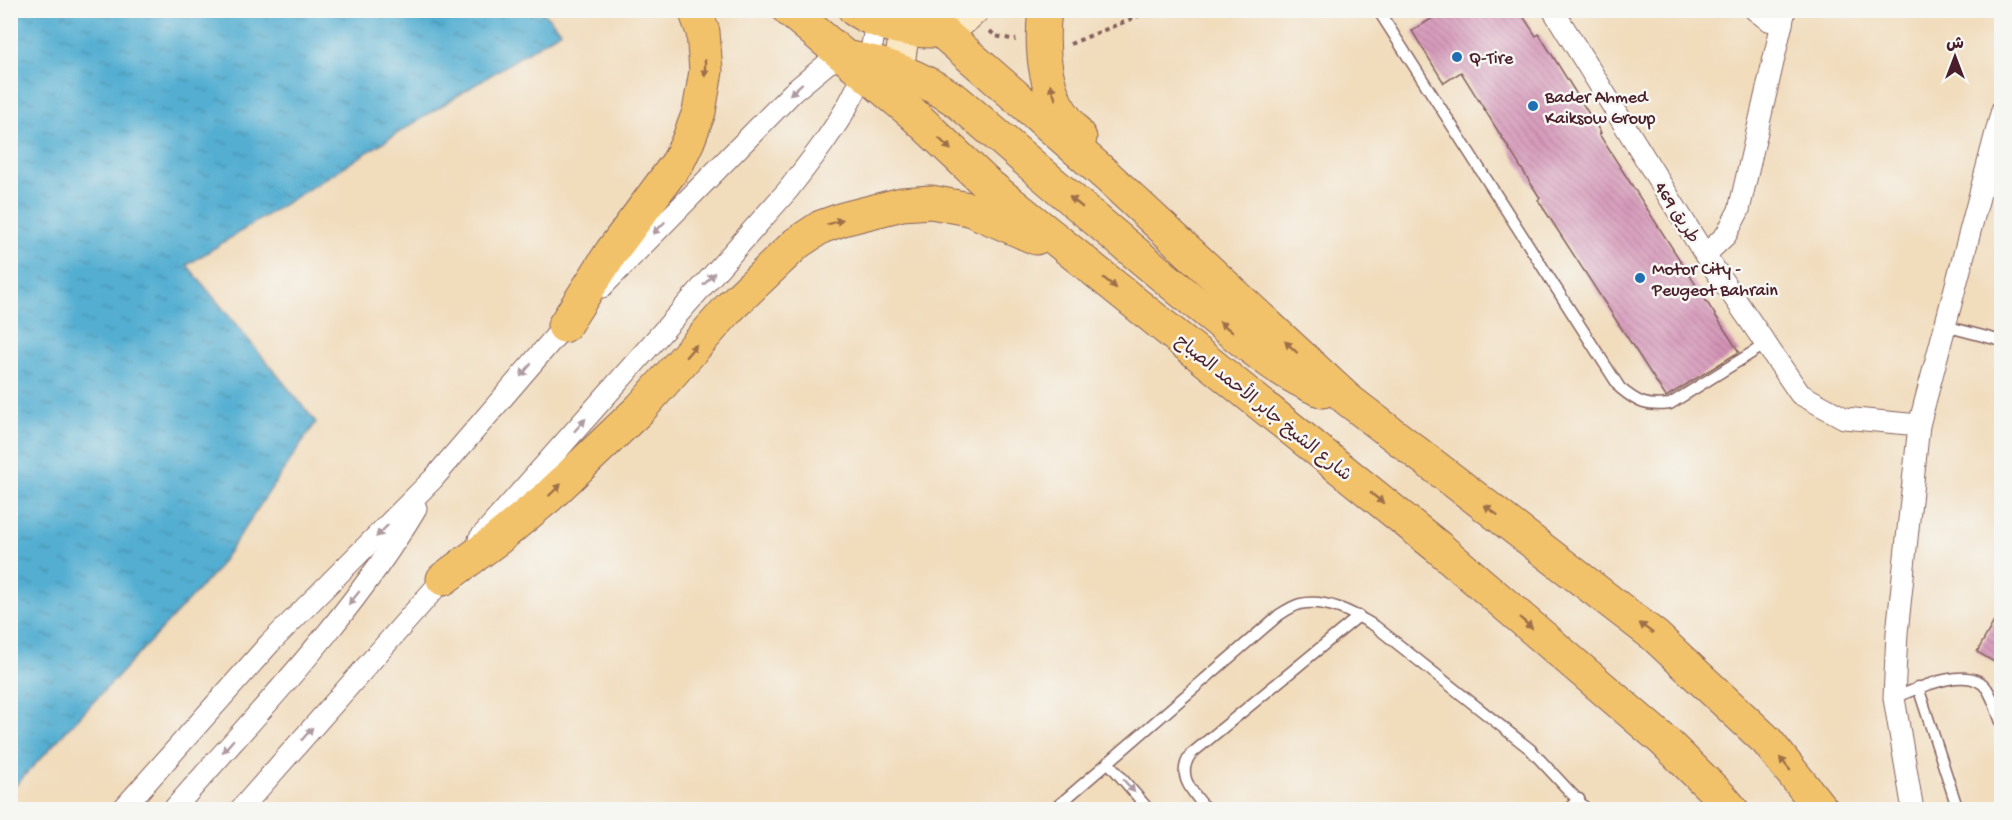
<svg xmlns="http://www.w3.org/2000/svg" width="2012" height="820" font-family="'Gochi Hand','Playpen Sans Arabic',sans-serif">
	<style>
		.water { fill: url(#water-ripples); stroke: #4e667e; stroke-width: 1.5 }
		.building { fill: url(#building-back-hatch) }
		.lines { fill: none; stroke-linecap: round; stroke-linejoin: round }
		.lane-casing { stroke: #84615e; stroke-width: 13 }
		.street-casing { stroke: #84615e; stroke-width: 23 }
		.secondary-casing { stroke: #84615e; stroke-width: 32 }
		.primary-casing { stroke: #84615e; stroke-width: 35 }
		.path { stroke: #84615e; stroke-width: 4; stroke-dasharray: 4.5 4.5; stroke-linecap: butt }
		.lane { stroke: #fff; stroke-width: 10 }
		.street { stroke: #fff; stroke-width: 21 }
		.secondary { stroke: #fae7c3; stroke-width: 30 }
		.primary { stroke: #f2c26a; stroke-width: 33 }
		.oneway { fill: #9e704a }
		.oneway2 { fill: #ae9aa0 }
		.poi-dot { fill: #1f6fb2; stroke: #f6f6f2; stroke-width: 2 }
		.labels { text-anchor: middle; stroke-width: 5; stroke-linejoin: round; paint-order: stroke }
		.poi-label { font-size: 18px; fill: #4a1f2b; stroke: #f6f6f2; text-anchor: start }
		.street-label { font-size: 18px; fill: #4a1f2b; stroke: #f6f6f2 }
	</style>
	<defs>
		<pattern id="water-ripples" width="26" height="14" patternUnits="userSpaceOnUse" patternTransform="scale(1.5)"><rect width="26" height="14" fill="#53aed1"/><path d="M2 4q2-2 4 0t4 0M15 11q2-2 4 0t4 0" fill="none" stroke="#478daa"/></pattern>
		<pattern id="building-back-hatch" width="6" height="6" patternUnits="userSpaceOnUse" patternTransform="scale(1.5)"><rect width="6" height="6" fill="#d493b6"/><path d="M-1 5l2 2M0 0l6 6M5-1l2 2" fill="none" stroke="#ae7794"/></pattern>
	</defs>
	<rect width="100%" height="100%" fill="#f6f6f2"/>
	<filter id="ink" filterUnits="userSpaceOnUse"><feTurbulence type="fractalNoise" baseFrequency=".0167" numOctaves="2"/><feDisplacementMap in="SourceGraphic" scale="12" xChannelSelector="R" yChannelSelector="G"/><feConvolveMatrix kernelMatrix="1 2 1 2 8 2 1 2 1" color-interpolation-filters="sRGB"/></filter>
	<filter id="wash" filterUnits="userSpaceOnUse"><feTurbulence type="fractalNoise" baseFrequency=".008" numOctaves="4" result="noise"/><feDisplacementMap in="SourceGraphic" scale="24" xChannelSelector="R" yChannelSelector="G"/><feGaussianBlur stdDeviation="1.35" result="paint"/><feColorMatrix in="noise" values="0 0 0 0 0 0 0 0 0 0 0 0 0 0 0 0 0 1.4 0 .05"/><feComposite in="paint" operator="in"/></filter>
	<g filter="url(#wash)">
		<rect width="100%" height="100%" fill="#f1dcbc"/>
		<polygon class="water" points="11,10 541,10 561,31 187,265 316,422 215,572 11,790"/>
		<g id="blocks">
			<g class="building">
				<polygon points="1445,10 1519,10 1536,36 1539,34 1601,133 1599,134 1739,352 1666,397 1538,200 1540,198 1461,72 1444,83 1412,31"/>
				<polygon points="2001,609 2001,666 1977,652"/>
			</g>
		</g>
	</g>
	<g filter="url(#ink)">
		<use href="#blocks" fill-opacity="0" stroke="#84615e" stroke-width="1.5"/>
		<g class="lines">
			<defs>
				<g id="lane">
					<path d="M1378 10 1620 388C1638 403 1647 407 1670 404L1766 344"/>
					<polyline points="1945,326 2002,341"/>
					<polyline points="1918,687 1958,810"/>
					<path d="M1894 698C1916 689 1970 663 1987 689 1994 699 1997 713 2002 724"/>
					<polyline points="1108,762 1149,810"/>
					<path d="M1053 810 1279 615C1285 611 1293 606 1300 604 1326 598 1353 613 1375 626L1530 749 1587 810"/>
					<path d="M1207 810C1193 792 1175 776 1191 754L1359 616"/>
					<polyline points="1567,810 1579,799"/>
				</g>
				<g id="street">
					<polyline points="1553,10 1705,255 1800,394 1844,418 1919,425"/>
					<polyline points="1755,10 1768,20 1782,24"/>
					<polyline points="1705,255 1726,235 1739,210 1785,10"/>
					<polyline points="602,287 793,92 828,63 844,57"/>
					<path d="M479 539 788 190C828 138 876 80 876 10"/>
					<polyline points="122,810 270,643 433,479 572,317"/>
					<path d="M173 810C257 713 350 619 416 508"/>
					<polyline points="240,810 452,569"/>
					<polyline points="1913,810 1894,698 1897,633 1919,425 2002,110"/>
				</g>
				<g id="secondary">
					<polyline points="941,31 957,25 974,10"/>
					<polyline points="904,93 900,60 908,10"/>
				</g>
				<g id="primary">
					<polyline points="789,10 911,112 986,183 1438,547 1663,740 1722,798 1732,810"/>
					<path d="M855 10C881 26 909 32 939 31"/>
					<polyline points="911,10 941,31 1107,176 1347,399 1655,636 1767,741 1822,810"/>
					<path d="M1045 10C1041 42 1043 74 1056 103 1062 115 1073 127 1080 138"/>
					<path d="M850 58C889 63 924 79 957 101 1038 170 1119 241 1202 308 1240 338 1277 373 1323 391"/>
					<polyline points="564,326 612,251 678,162 688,141 699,112 706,71 703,32 695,10"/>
					<polyline points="443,579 496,540 548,497 640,409 730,307 797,243 821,227 843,219 902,204 931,202 969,209 1036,238"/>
				</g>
			</defs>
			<use href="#lane" class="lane-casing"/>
			<use href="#street" class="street-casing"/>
			<use href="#secondary" class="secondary-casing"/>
			<use href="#primary" class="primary-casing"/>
			<g class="path">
				<polyline points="990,31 995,36 1016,40"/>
				<polyline points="1070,44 1153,10"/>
			</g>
			<use href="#lane" class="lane"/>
			<use href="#street" class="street"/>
			<use href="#secondary" class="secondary"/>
			<use href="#primary" class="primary"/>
		</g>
		<defs><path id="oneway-solid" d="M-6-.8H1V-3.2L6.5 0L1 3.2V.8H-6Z" transform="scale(1.5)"/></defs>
		<g class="oneway">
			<use href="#oneway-solid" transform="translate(705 68) rotate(90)"/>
			<use href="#oneway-solid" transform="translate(1053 92) rotate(-109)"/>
			<use href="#oneway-solid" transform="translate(945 144) rotate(44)"/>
			<use href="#oneway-solid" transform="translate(1076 202) rotate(-140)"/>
			<use href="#oneway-solid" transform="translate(835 222) rotate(-19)"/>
			<use href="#oneway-solid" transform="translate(1110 283) rotate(39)"/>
			<use href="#oneway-solid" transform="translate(1226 327) rotate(-141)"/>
			<use href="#oneway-solid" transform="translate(1291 347) rotate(-137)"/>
			<use href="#oneway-solid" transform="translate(691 351) rotate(-49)"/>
			<use href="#oneway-solid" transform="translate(555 490) rotate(-44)"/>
			<use href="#oneway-solid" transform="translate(1377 498) rotate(39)"/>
			<use href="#oneway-solid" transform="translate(1491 510) rotate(-143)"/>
			<use href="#oneway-solid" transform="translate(1526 623) rotate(41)"/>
			<use href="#oneway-solid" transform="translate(1646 628) rotate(-143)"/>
			<use href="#oneway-solid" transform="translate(1785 764) rotate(-129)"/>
		</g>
		<g class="oneway2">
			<use href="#oneway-solid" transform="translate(796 89) rotate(138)"/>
			<use href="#oneway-solid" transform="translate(659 228) rotate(134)"/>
			<use href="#oneway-solid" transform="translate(709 279) rotate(-48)"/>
			<use href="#oneway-solid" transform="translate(526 370) rotate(130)"/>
			<use href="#oneway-solid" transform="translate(580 425) rotate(-48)"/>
			<use href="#oneway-solid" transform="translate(382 531) rotate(135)"/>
			<use href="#oneway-solid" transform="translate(354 598) rotate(129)"/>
			<use href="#oneway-solid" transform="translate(307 734) rotate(-49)"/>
			<use href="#oneway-solid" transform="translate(228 746) rotate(131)"/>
			<use href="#oneway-solid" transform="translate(1129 786) rotate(49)"/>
		</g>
	</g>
	<g class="poi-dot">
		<circle cx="1457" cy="57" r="6"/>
		<circle cx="1533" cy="106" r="6"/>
		<circle cx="1640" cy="278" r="6"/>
	</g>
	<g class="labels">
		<g class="poi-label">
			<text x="1469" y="63">Q-Tire</text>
			<text x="1545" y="102">Bader Ahmed<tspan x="1545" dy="21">Kaiksow Group</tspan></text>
			<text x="1652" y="274">Motor City -<tspan x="1652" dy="21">Peugeot Bahrain</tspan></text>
		</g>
		<g class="street-label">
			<text transform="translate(1678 212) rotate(58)" y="6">طريق 469</text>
			<text transform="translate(1264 407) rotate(39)" y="6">شارع الشيخ جابر الأحمد الصباح</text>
		</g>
	</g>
	<rect width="2012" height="820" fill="none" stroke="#f6f6f2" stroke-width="36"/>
	<g transform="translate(1955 57)" stroke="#f6f6f2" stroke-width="4.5" paint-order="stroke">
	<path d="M0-4.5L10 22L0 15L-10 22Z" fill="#4a1f2b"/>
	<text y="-9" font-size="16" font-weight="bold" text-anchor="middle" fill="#4a1f2b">ش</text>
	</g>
</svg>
